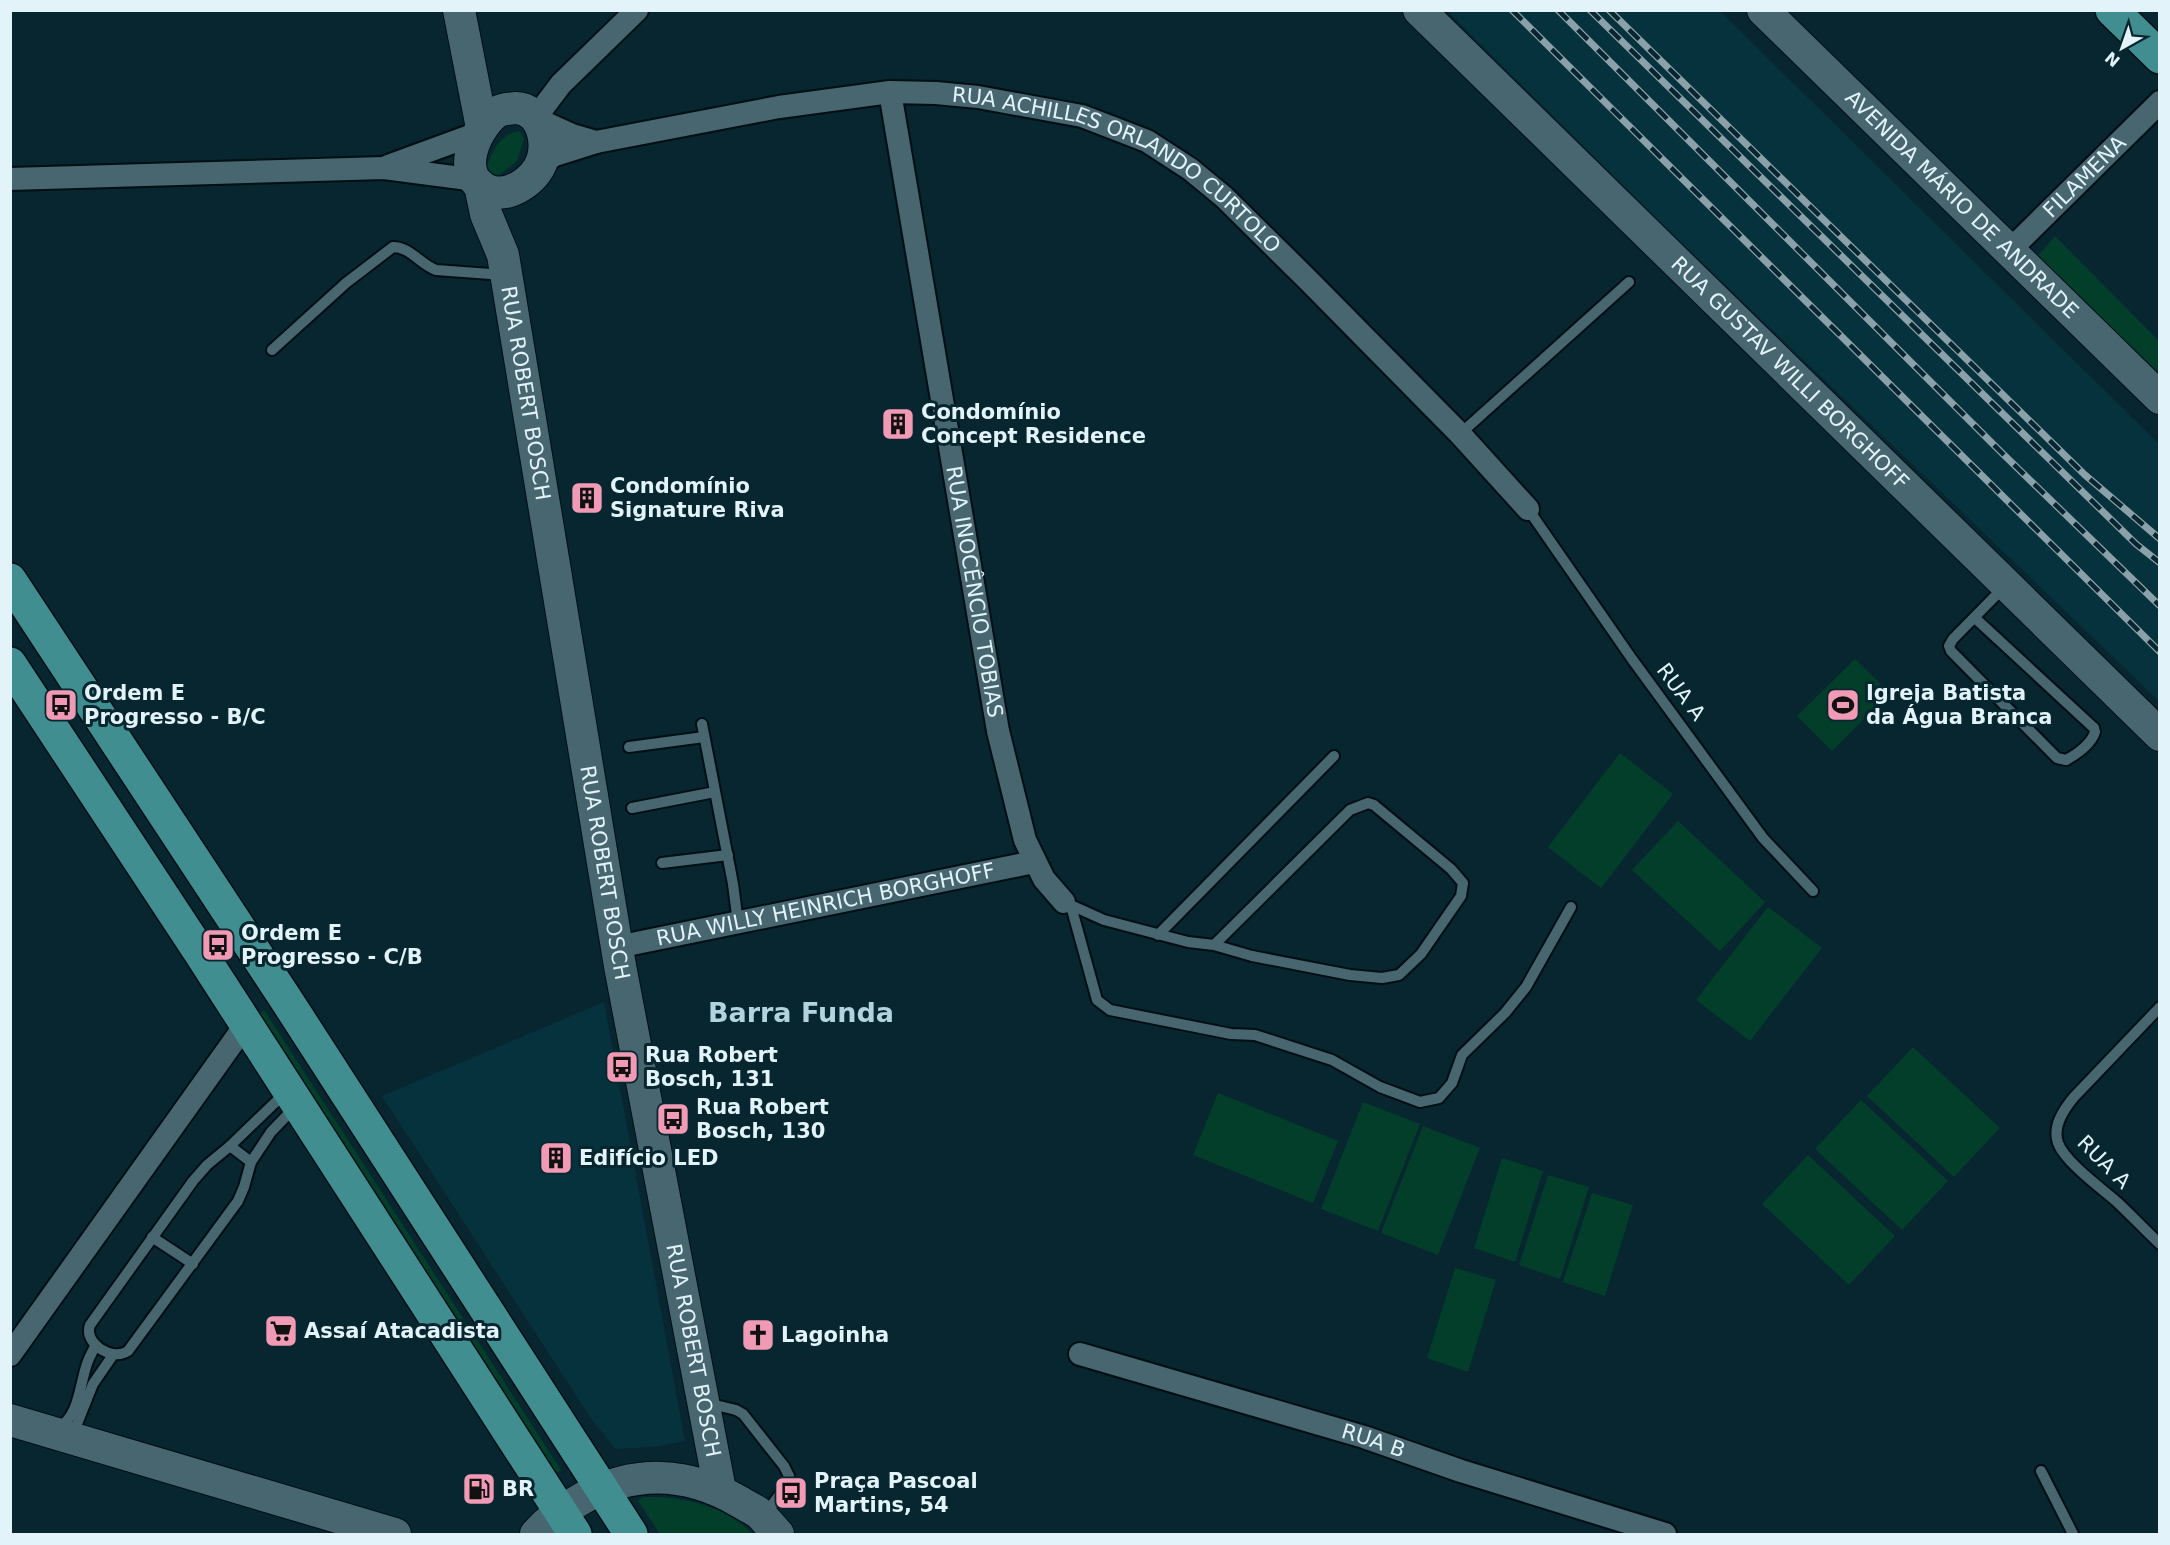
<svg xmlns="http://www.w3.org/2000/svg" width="2170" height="1545" font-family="'DejaVu Sans',sans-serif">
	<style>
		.built { fill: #06323d }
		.green { fill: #033e2a }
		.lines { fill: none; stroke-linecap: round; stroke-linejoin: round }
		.lane-casing { stroke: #000e15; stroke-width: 14 }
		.street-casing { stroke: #000e15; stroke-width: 26 }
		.secondary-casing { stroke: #000e15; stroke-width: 34 }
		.primary-casing { stroke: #000e15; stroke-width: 36 }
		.lane { stroke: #476670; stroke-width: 10 }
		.street { stroke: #476670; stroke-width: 22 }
		.secondary { stroke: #476670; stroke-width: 32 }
		.primary { stroke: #418e90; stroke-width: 33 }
		.rail-casing { stroke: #8ba1a9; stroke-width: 7 }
		.rail { stroke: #07262f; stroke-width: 4.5; stroke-dasharray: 14; stroke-linecap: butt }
		.labels { text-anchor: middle; stroke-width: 6; stroke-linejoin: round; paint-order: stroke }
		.street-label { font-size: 21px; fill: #e2f3f9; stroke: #07262f }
		.poi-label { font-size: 21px; font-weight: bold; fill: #e2f3f9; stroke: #07262f; text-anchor: start }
		.district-label { font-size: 27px; font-weight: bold; fill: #b2d4df; stroke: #07262f }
	</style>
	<rect width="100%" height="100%" fill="#07262f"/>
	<g class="built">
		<polygon points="1447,11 1720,11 2159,444 2159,701 1671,233"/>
		<polygon points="604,1002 685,1441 654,1447 615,1449 590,1417 382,1096"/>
	</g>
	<g class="green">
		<path d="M520 131 524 139 517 161 499 175 492 173 487 166C493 149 501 133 520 131Z"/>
		<polygon points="2055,236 2159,341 2159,377 2037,257"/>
		<polygon points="1855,659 1890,693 1832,751 1797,716"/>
		<polygon points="1620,753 1673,794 1601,888 1548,847"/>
		<polygon points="1678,821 1765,902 1720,951 1632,870"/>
		<polygon points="1768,907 1822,948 1750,1041 1696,1000"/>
		<polygon points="264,1010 561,1470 556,1473 259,1014"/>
		<polygon points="1913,1047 2000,1128 1954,1177 1867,1096"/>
		<polygon points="1218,1093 1338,1141 1313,1203 1193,1155"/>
		<polygon points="1861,1100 1948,1181 1902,1230 1815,1149"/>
		<polygon points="1363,1102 1420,1124 1378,1231 1321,1209"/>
		<polygon points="1423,1126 1480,1148 1438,1255 1381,1233"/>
		<polygon points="1808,1155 1895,1236 1849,1285 1762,1204"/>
		<polygon points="1502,1158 1543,1171 1515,1262 1474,1248"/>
		<polygon points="1548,1175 1589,1187 1560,1279 1519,1265"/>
		<polygon points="1592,1193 1633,1205 1605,1296 1563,1282"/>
		<polygon points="1455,1268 1496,1280 1468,1372 1427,1358"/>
		<path d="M643 1497C684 1496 723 1505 753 1534H660L638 1501Z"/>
	</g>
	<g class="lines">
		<defs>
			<g id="lane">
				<path d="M272 350 346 283 393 247C410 247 420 264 436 270L504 275"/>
				<polyline points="1460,434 1629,282"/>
				<polyline points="1528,509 1632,659 1763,838 1813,891"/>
				<path d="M1975 618 2094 728 2095 732C2091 744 2077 754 2066 760L2057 758 1951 651 1949 646 1953 639 2005 586"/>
				<polyline points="702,724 733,884 738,923"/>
				<polyline points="629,747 704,737"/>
				<polyline points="632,808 715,792"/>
				<polyline points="662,863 728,855"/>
				<polyline points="1064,902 1104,920 1188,942 1214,945 1252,956 1350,975 1382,978 1399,975 1421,954 1461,896 1463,883 1451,869 1374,805 1368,803 1350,810 1214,945"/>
				<polyline points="1071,906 1097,1000 1110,1010 1231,1034 1255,1035 1332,1060 1380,1087 1420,1102 1439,1098 1452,1083 1462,1055 1505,1013 1526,987 1571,907"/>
				<polyline points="1158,935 1334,756"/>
				<path d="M2160 1007 2074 1097C2064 1109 2052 1126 2058 1143 2065 1162 2101 1188 2117 1202 2131 1215 2145 1230 2160 1244"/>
				<path d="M230 1146 251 1162 244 1187 238 1201 128 1351C112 1362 83 1343 90 1325L193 1181 207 1165Z"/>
				<polyline points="230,1146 286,1092"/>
				<polyline points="251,1162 271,1132 296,1106"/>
				<polyline points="152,1237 193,1264"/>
				<polyline points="707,1403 736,1410 743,1414 784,1466 789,1476 785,1487 765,1515"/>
				<path d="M57 1429C79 1416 79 1389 86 1367 88 1359 92 1352 96 1345"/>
				<polyline points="73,1434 93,1384 113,1355"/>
				<polyline points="2041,1471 2073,1534"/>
			</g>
			<g id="street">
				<path id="s1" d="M890 92 998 731 1025 840 1044 879 1064 902"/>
				<polyline points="536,117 561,84 637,10"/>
				<polyline points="539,120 572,135 596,142"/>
				<path id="s2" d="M542 162 555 155 596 142 779 107 890 92 936 93 978 97 1082 116 1147 141 1190 169 1224 197 1309 281 1460 434 1528 509"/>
				<polyline points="388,166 478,133"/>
				<polyline points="10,179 384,168 476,180"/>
				<path id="s3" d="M2009 251 2160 102"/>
				<path id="s4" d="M617 947 1034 862"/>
				<path id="s5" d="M1080 1354 1364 1437 1461 1471 1665 1534"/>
				<polyline points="10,1355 246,1024"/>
			</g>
			<g id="secondary">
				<polyline points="459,10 482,128"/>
				<path id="s6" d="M1419 10 2160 735"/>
				<path id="s7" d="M1763 10 2160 398"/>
				<path d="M516 108C541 109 549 140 542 161 535 180 510 198 490 191 454 178 474 131 494 114 500 109 508 109 516 108Z"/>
				<path id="s8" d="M480 185 486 214 503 255 620 966 720 1490"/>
				<polyline points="10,1420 395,1534"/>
				<path d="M536 1534C550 1518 565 1508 583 1498 635 1469 689 1472 740 1502 746 1506 754 1509 760 1514 766 1520 772 1528 778 1534"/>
			</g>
			<g id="primary">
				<polyline points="2112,10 2160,57"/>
				<polyline points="10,580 289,1004 631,1534"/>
				<polyline points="10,664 201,954 575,1534"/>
			</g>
		</defs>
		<use href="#lane" class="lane-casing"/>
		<use href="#street" class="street-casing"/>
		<use href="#secondary" class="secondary-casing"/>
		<use href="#primary" class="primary-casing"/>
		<use href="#lane" class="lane"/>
		<use href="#street" class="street"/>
		<use href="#secondary" class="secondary"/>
		<use href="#primary" class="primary"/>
		<defs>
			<g id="rail">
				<polyline points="1512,10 2160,652"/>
				<polyline points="1558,10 2003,454 2160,606"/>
				<polyline points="1590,10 2136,544 2160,563"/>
				<polyline points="1609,10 2085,475 2160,539"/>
			</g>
		</defs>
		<use href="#rail" class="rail-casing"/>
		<use href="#rail" class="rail"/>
	</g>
	<defs>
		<symbol id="building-square" viewBox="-11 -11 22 22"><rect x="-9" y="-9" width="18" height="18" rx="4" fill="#f09ab5" stroke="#07262f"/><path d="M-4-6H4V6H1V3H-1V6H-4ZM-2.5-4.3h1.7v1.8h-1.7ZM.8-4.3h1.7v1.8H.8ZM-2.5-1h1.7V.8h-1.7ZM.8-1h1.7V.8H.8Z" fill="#111"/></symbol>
		<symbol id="bus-square" viewBox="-11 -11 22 22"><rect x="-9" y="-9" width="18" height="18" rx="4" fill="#f09ab5" stroke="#07262f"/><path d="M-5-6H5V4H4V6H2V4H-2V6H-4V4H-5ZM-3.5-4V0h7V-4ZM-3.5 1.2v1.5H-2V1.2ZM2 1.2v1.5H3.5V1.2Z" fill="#111"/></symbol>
		<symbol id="stadium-square" viewBox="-11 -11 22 22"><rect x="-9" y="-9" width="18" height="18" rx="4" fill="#f09ab5" stroke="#07262f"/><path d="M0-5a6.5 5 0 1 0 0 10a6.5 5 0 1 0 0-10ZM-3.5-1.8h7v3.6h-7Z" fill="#111"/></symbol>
		<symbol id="supermarket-square" viewBox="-11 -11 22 22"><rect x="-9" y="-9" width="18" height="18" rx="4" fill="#f09ab5" stroke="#07262f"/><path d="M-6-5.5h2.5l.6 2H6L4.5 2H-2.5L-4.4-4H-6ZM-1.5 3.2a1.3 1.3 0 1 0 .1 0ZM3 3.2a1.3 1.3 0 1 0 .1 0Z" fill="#111"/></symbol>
		<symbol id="church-square" viewBox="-11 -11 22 22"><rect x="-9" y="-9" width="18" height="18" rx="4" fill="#f09ab5" stroke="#07262f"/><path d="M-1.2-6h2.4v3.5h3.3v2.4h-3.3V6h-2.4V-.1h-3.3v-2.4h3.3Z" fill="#111"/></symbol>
		<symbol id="fuel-square" viewBox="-11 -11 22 22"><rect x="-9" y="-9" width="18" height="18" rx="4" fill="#f09ab5" stroke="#07262f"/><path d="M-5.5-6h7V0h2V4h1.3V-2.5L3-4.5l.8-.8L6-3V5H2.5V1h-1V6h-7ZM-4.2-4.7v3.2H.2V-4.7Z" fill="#111"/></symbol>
	</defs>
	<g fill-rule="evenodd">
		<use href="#building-square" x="879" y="405" width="38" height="38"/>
		<use href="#building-square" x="568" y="479" width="38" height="38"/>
		<use href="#bus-square" x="42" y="686" width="38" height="38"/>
		<use href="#stadium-square" x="1824" y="686" width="38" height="38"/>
		<use href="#bus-square" x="199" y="926" width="38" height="38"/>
		<use href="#bus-square" x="603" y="1048" width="38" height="38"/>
		<use href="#bus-square" x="654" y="1100" width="38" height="38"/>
		<use href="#building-square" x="537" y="1139" width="38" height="38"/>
		<use href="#supermarket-square" x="262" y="1312" width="38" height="38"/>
		<use href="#church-square" x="739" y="1316" width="38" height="38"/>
		<use href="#fuel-square" x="460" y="1470" width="38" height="38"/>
		<use href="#bus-square" x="772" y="1474" width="38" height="38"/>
	</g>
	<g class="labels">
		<g class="street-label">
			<text dy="7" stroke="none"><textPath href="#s2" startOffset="604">RUA ACHILLES ORLANDO CURTOLO</textPath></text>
			<text dy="7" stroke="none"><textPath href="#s3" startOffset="106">FILAMENA</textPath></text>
			<text dy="7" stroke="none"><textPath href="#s7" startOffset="278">AVENIDA MÁRIO DE ANDRADE</textPath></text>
			<text dy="7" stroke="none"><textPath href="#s6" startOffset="519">RUA GUSTAV WILLI BORGHOFF</textPath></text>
			<text dy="7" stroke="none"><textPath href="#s8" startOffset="214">RUA ROBERT BOSCH</textPath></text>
			<text dy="7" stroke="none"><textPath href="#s1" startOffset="507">RUA INOCÊNCIO TOBIAS</textPath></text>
			<text transform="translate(1681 692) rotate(53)" y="7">RUA A</text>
			<text dy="7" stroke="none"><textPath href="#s8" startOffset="700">RUA ROBERT BOSCH</textPath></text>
			<text dy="7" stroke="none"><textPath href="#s4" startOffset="213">RUA WILLY HEINRICH BORGHOFF</textPath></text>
			<text transform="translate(2104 1162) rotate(45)" y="7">RUA A</text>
			<text dy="7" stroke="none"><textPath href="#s8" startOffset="1186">RUA ROBERT BOSCH</textPath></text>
			<text dy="7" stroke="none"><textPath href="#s5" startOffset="306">RUA B</textPath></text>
		</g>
		<g class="poi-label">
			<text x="921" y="419">Condomínio<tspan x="921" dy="24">Concept Residence</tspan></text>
			<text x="610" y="493">Condomínio<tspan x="610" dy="24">Signature Riva</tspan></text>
			<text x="84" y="700">Ordem E<tspan x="84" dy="24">Progresso - B/C</tspan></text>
			<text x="1866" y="700">Igreja Batista<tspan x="1866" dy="24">da Água Branca</tspan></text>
			<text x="241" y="940">Ordem E<tspan x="241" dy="24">Progresso - C/B</tspan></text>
			<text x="645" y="1062">Rua Robert<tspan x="645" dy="24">Bosch, 131</tspan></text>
			<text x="696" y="1114">Rua Robert<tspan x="696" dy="24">Bosch, 130</tspan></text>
			<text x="579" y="1165">Edifício LED</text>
			<text x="304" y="1338">Assaí Atacadista</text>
			<text x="781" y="1342">Lagoinha</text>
			<text x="814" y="1488">Praça Pascoal<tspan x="814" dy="24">Martins, 54</tspan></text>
			<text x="502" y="1496">BR</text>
		</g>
		<g class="district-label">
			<text x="801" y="1022">Barra Funda</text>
		</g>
	</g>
	<rect width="2170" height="1545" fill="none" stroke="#e2f3f9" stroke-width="24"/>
	<g transform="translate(2122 48) rotate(220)" stroke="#07262f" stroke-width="4.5" paint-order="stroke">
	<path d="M0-4.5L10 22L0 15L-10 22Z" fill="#e2f3f9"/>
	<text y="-9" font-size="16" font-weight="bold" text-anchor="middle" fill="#e2f3f9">N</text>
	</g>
</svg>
